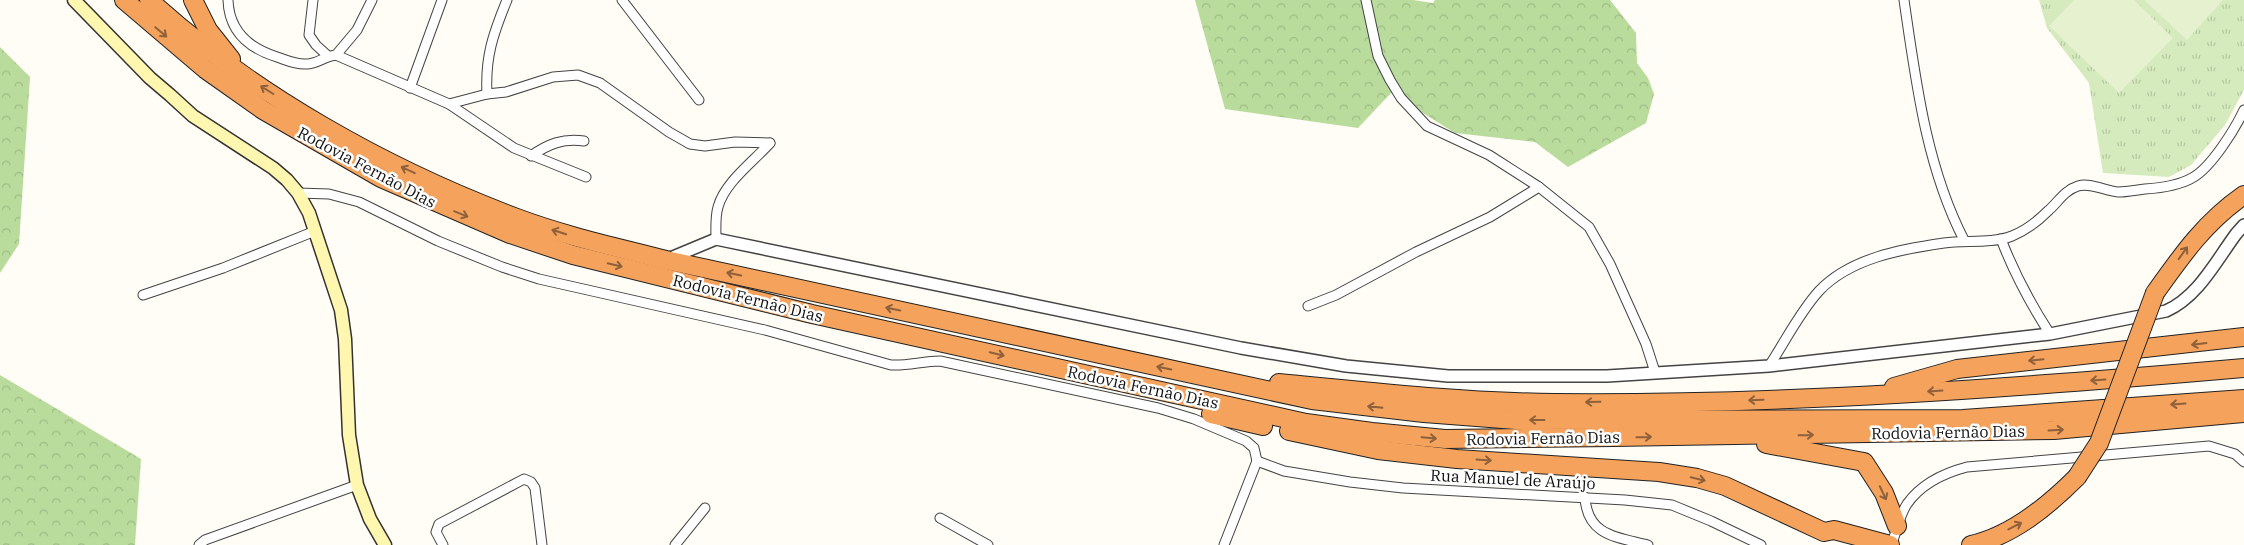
<svg xmlns="http://www.w3.org/2000/svg" width="2244" height="545" font-family="'IBM Plex Serif',serif">
	<style>
		.forest { fill: url(#forest-crowns) }
		.park { fill: url(#park-tufts) }
		.pitch { fill: #e6f2cf }
		.lines { fill: none; stroke-linecap: round; stroke-linejoin: round }
		.minor-casing { stroke: #444; stroke-width: 11 }
		.tertiary-casing { stroke: #444; stroke-width: 14 }
		.secondary-casing { stroke: #333; stroke-width: 15 }
		.motorway-casing { stroke: #222; stroke-width: 20 }
		.minor { stroke: #fff; stroke-width: 9 }
		.tertiary { stroke: #fff; stroke-width: 11 }
		.secondary { stroke: #fff6b0; stroke-width: 12 }
		.motorway { stroke: #f5a25d; stroke-width: 18 }
		.motorway-bridge-casing { stroke: #222; stroke-width: 20; stroke-linecap: butt }
		.motorway-bridge { stroke: #f5a25d; stroke-width: 18 }
		.oneway { stroke: #8e613b }
		.labels { text-anchor: middle; stroke-width: 5; stroke-linejoin: round; paint-order: stroke }
		.street-label { font-size: 16px; fill: #111; stroke: #fff }
	</style>
	<defs>
		<pattern id="forest-crowns" width="20" height="18" patternUnits="userSpaceOnUse" patternTransform="scale(1.25)"><rect width="20" height="18" fill="#b9dc9c"/><path d="M2 6a3 3 0 1 1 6 0M12 15a3 3 0 1 1 6 0" fill="none" stroke="#9ebc85"/></pattern>
		<pattern id="park-tufts" width="24" height="20" patternUnits="userSpaceOnUse" patternTransform="scale(1.25)"><rect width="24" height="20" fill="#d5ebbd"/><path d="M3 7l-1-3M5 7V3M7 7l1-3M15 17l-1-3M17 17v-4M19 17l1-3" fill="none" stroke="#b6c8a1"/></pattern>
	</defs>
	<rect width="100%" height="100%" fill="#fffdf5"/>
	<g class="forest">
		<polygon points="1195,0 1413,0 1433,3 1435,0 1610,0 1636,33 1637,63 1648,78 1654,94 1646,123 1568,167 1535,142 1455,133 1391,93 1358,128 1225,109"/>
		<polygon points="0,47 30,77 19,244 0,273"/>
		<polygon points="0,375 141,459 135,545 0,545"/>
	</g>
	<polygon class="park" points="2039,0 2244,0 2244,90 2225,125 2191,165 2169,177 2103,173 2089,83 2047,28"/>
	<g class="pitch">
		<polygon points="2074,0 2134,0 2173,38 2119,93 2049,26"/>
		<polygon points="2144,0 2223,0 2187,40"/>
	</g>
	<g class="lines">
		<defs>
			<g id="minor">
				<path d="M228 0C229 31 248 48 277 57 286 60 296 65 307 64 317 64 325 56 336 55L449 104 514 148 586 177"/>
				<polyline points="313,0 309,35 316,45 328,56"/>
				<polyline points="622,0 699,100"/>
				<polyline points="1366,0 1378,56 1390,80 1401,98 1427,126 1489,155 1539,187 1589,227 1610,264 1646,344 1655,372"/>
				<path d="M1904 0C1916 82 1926 166 1964 240"/>
				<polyline points="336,55 357,30 372,0"/>
				<polyline points="410,88 442,0"/>
				<path d="M487 94C485 57 493 34 507 0"/>
				<polyline points="449,104 487,94 506,92 553,77 578,75 600,83 669,132 690,144 705,146 735,142 770,143"/>
				<path d="M531 156C548 144 563 138 584 141"/>
				<path d="M298 193 329 194 359 202 438 241 502 267 539 279 765 330 891 365C908 366 923 361 940 361L1158 408 1194 419 1246 441 1254 448 1257 461"/>
				<path d="M716 239C716 229 715 217 718 207 725 182 753 162 770 143"/>
				<path d="M2001 239C2014 273 2030 303 2050 334"/>
				<polyline points="143,295 223,268 315,231"/>
				<polyline points="1308,306 1336,295 1416,252 1490,217 1539,187"/>
				<path d="M1769 366C1785 342 1799 313 1819 291 1850 258 1902 249 1944 243 1966 240 1991 244 2012 236 2025 231 2039 220 2049 210 2058 202 2065 190 2078 186 2090 182 2105 191 2118 192 2127 192 2136 190 2145 189 2160 188 2178 186 2192 178 2211 168 2235 129 2244 110"/>
				<polyline points="1257,461 1284,471 1350,482 1403,488 1625,500 1672,505 1711,521 1761,545"/>
				<path d="M1585 497C1587 536 1617 537 1648 545"/>
				<polyline points="940,518 988,545"/>
				<polyline points="199,545 205,540 357,485"/>
				<polyline points="443,545 436,532 439,524 524,479 531,482 535,488 542,545"/>
				<polyline points="675,545 705,508"/>
				<polyline points="1224,545 1257,461"/>
				<path d="M1891 545C1897 532 1899 516 1907 504 1921 484 1944 473 1967 467L2209 446 2235 454 2244 462"/>
			</g>
			<path id="tertiary" d="M668 259 716 239 1241 348 1346 366 1448 376H1607L1769 366 2050 334 2166 311C2198 297 2216 261 2236 234L2244 225"/>
			<polyline id="secondary" points="74,0 150,78 170,95 193,116 273,168 287,180 298,193 309,213 341,310 345,339 349,435 357,485 370,519 385,545"/>
			<g id="motorway">
				<polyline points="124,0 205,69 263,110 381,178 510,234 573,255 812,314 1306,423 1372,432 1445,439 1613,437 2054,430 2244,413"/>
				<path d="M149 0C252 94 386 169 517 218 565 236 616 247 666 260L1312 400 1424 413 1516 420 1963 419 2244 399"/>
				<polyline points="193,0 208,30 231,59"/>
				<path d="M2155 293C2182 255 2205 222 2244 195"/>
				<path d="M1279 383C1370 392 1463 402 1555 403 1785 405 2015 388 2244 368"/>
				<polyline points="1894,387 1957,369 2244,337"/>
				<polyline points="1211,414 1263,426"/>
				<polyline points="1289,431 1378,450 1457,459 1659,472 1697,478 1725,486 1824,532 1834,530 1890,545"/>
				<polyline points="1766,444 1864,462 1884,493 1897,526"/>
				<path d="M1971 545C2012 536 2048 506 2077 477"/>
			</g>
		</defs>
		<use href="#minor" class="minor-casing"/>
		<use href="#tertiary" class="tertiary-casing"/>
		<use href="#secondary" class="secondary-casing"/>
		<use href="#motorway" class="motorway-casing"/>
		<use href="#minor" class="minor"/>
		<use href="#tertiary" class="tertiary"/>
		<use href="#secondary" class="secondary"/>
		<use href="#motorway" class="motorway"/>
		<defs>
			<polyline id="motorway-bridge" points="2077,477 2099,443 2155,293"/>
		</defs>
		<use href="#motorway-bridge" class="motorway-bridge-casing"/>
		<use href="#motorway-bridge" class="motorway-bridge"/>
	</g>
	<defs><path id="oneway-shaft" d="M-6 0H5M1.5-3L5.5 0L1.5 3" fill="none" stroke-width="1.6" stroke-linecap="round" stroke-linejoin="round" transform="scale(1.25)"/></defs>
	<g class="oneway">
		<use href="#oneway-shaft" transform="translate(161 32) rotate(40)"/>
		<use href="#oneway-shaft" transform="translate(267 90) rotate(-148)"/>
		<use href="#oneway-shaft" transform="translate(408 170) rotate(-155)"/>
		<use href="#oneway-shaft" transform="translate(461 214) rotate(22)"/>
		<use href="#oneway-shaft" transform="translate(559 232) rotate(-162)"/>
		<use href="#oneway-shaft" transform="translate(2183 253) rotate(-55)"/>
		<use href="#oneway-shaft" transform="translate(615 265) rotate(14)"/>
		<use href="#oneway-shaft" transform="translate(734 274) rotate(-168)"/>
		<use href="#oneway-shaft" transform="translate(893 309) rotate(-168)"/>
		<use href="#oneway-shaft" transform="translate(2199 344) rotate(173)"/>
		<use href="#oneway-shaft" transform="translate(997 354) rotate(13)"/>
		<use href="#oneway-shaft" transform="translate(2036 360) rotate(174)"/>
		<use href="#oneway-shaft" transform="translate(1164 368) rotate(-168)"/>
		<use href="#oneway-shaft" transform="translate(2098 380) rotate(176)"/>
		<use href="#oneway-shaft" transform="translate(1935 391) rotate(176)"/>
		<use href="#oneway-shaft" transform="translate(1756 400) rotate(178)"/>
		<use href="#oneway-shaft" transform="translate(1593 402) rotate(179)"/>
		<use href="#oneway-shaft" transform="translate(2178 404) rotate(176)"/>
		<use href="#oneway-shaft" transform="translate(1375 407) rotate(-174)"/>
		<use href="#oneway-shaft" transform="translate(1537 420) rotate(-180)"/>
		<use href="#oneway-shaft" transform="translate(2056 430) rotate(-3)"/>
		<use href="#oneway-shaft" transform="translate(1806 435) rotate(-1)"/>
		<use href="#oneway-shaft" transform="translate(1644 437) rotate(-1)"/>
		<use href="#oneway-shaft" transform="translate(1429 438) rotate(5)"/>
		<use href="#oneway-shaft" transform="translate(1484 460) rotate(4)"/>
		<use href="#oneway-shaft" transform="translate(1698 479) rotate(13)"/>
		<use href="#oneway-shaft" transform="translate(1883 493) rotate(65)"/>
		<use href="#oneway-shaft" transform="translate(2015 526) rotate(-27)"/>
	</g>
	<g class="labels">
		<g class="street-label">
			<text transform="translate(367 167) rotate(28)" y="6">Rodovia Fernão Dias</text>
			<text transform="translate(748 298) rotate(14)" y="6">Rodovia Fernão Dias</text>
			<text transform="translate(1143 387) rotate(12)" y="6">Rodovia Fernão Dias</text>
			<text transform="translate(1948 432) rotate(-1)" y="6">Rodovia Fernão Dias</text>
			<text transform="translate(1543 438) rotate(-1)" y="6">Rodovia Fernão Dias</text>
			<text transform="translate(1513 479) rotate(3)" y="6">Rua Manuel de Araújo</text>
		</g>
	</g>
</svg>
